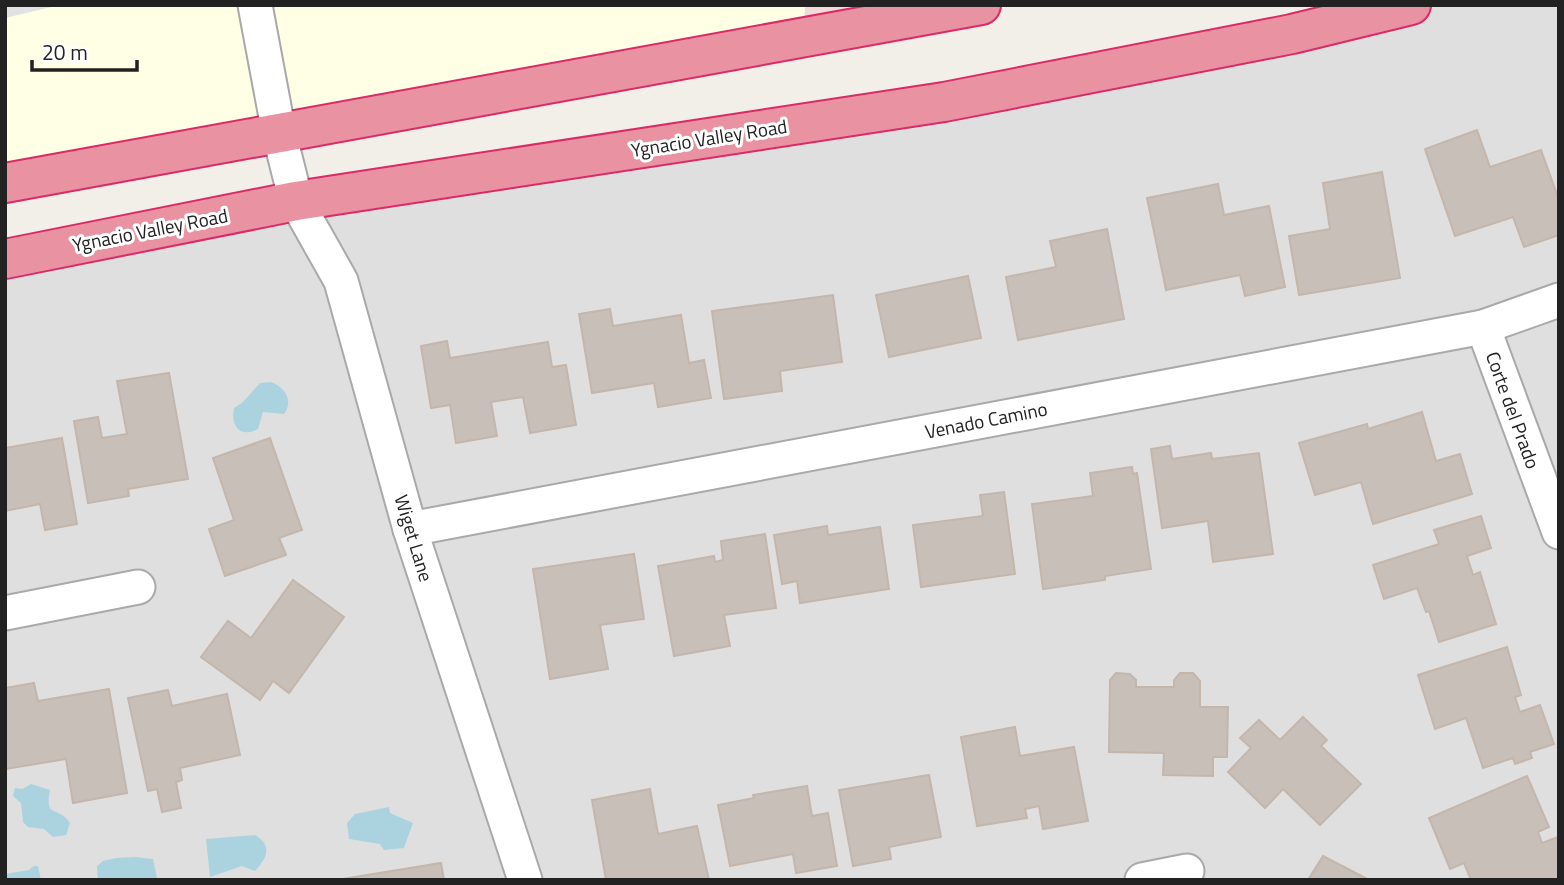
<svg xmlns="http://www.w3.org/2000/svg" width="1564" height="885" font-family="'Titillium Web',sans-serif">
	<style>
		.residential { fill: #e0dfdf }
		.commercial { fill: #f2dad9 }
		.education { fill: #ffffe5 }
		.parking { fill: #e2e2e2 }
		.water { fill: #aad3df }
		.building { fill: #c7bfb8; stroke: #c4b6ab; stroke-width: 2 }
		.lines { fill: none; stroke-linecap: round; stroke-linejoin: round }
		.minor-casing { stroke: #a9a9a9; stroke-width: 37 }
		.highway-casing { stroke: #dc2a67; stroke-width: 42 }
		.minor { stroke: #fff; stroke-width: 33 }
		.highway { stroke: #e892a2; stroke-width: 38 }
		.labels { text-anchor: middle; stroke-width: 6; stroke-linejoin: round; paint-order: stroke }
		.street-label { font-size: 19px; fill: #222; stroke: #fff }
	</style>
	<rect width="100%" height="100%" fill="#f2efe9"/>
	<polygon class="residential" points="1411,5 1559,5 1559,880 5,880 5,259"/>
	<polygon class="commercial" points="805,5 981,5 803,37"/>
	<polygon class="education" points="5,5 805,5 803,37 5,183"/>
	<polygon class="parking" points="5,5 60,5 5,18"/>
	<g class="water">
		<path d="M271 382C285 387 294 401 284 414L263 412 258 429C240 439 230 425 234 408L242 403 260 383Z"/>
		<path d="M31 784 50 790C44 820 59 805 70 823L66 835 53 837 44 829 28 827 23 822 21 803 13 796 15 788 22 789Z"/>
		<polygon points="389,807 390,813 413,823 404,848 384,850 380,844 349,839 347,823 355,814"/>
		<path d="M255 835C273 846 267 858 255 871L242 866 210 877 206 839Z"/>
		<polygon points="135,857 153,859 157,878 155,880 98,880 97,866 103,861 116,858"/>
		<polygon points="34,866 38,866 41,880 5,880 5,874 29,870"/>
	</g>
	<g class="building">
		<polygon points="1477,130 1490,167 1541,150 1559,200 1559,235 1524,247 1513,217 1455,236 1425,149"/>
		<polygon points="1382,172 1400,278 1299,295 1289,236 1330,229 1323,183"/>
		<polygon points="1218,184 1224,215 1269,206 1285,287 1245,296 1240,275 1166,290 1147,198"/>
		<polygon points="1107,229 1124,319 1018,340 1006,277 1056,267 1050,241"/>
		<polygon points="968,276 981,338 889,357 876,295"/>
		<polygon points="833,295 842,362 780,371 782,391 724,399 712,311"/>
		<polygon points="610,309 613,326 681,315 689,363 704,360 711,398 658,407 654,383 592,393 579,314"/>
		<polygon points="447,341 450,358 548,342 552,367 566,365 576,425 530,433 523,397 491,402 497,436 456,443 450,405 431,408 421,346"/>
		<polygon points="169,373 188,479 128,489 129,496 88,503 74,421 98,417 102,438 127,434 117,381"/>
		<polygon points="1422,412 1436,461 1460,454 1472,494 1373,524 1361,482 1315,495 1299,443 1367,424 1368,429"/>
		<polygon points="62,438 77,524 45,530 40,504 5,511 5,448"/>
		<polygon points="270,438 302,530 279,538 286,555 225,576 209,529 234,520 213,458"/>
		<polygon points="1170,446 1172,459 1211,453 1212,459 1259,453 1273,554 1213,562 1208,521 1162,528 1151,449"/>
		<polygon points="1132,467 1133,474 1137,473 1151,569 1105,576 1105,580 1043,589 1032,504 1093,496 1090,473"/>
		<polygon points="1004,492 1015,574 921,587 913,525 983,516 980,495"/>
		<polygon points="1481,516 1491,548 1467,556 1473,575 1480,572 1496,624 1439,642 1429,611 1426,612 1417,588 1384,599 1373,565 1439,544 1434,530"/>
		<polygon points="827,526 828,535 880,527 889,589 800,603 797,581 782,584 774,535"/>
		<polygon points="765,534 776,608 724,615 730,646 674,656 658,566 714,556 715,562 723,560 721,541"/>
		<polygon points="634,554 644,619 600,625 608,669 550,679 533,569"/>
		<polygon points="293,580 344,617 289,693 273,681 260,700 201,657 228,621 251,638"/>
		<polygon points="1507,647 1521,695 1515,697 1520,712 1540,705 1554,744 1530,752 1532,758 1515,764 1513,758 1483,768 1466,718 1435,729 1418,675"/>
		<polygon points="1116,673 1130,674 1136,680 1136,687 1174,687 1174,680 1180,673 1193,673 1200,681 1200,707 1228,707 1227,757 1213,757 1213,776 1163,775 1164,753 1109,752 1110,680"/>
		<polygon points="34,683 38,701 109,689 127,793 73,803 66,759 5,769 5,688"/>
		<polygon points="168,690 172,706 227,694 240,755 180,768 182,780 176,782 181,808 162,812 157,789 148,791 128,698"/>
		<polygon points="1303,717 1327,740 1321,746 1361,784 1320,825 1283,789 1265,808 1228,772 1251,748 1240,738 1259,720 1280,740"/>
		<polygon points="1015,727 1020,756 1074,747 1088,821 1043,829 1039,806 1025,809 1027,818 977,826 961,737"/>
		<polygon points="929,775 941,837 889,847 891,859 853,866 839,790"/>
		<polygon points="1527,776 1549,827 1538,832 1542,843 1558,837 1559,839 1559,880 1471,880 1464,863 1450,869 1429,818"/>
		<polygon points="807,786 812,816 828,813 837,866 796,873 793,854 730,866 718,805 754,798 753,795"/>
		<polygon points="650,789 658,834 697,826 709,880 606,880 592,800"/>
		<polygon points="1323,856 1369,880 1308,880"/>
		<polygon points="441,863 444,880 342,880 342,879"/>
	</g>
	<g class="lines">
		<defs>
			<g id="minor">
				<polyline points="255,5 279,133 296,201 341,281 410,529 525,880"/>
				<polyline points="1483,327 1559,532"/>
				<polyline points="410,529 1483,327 1559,300"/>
				<polyline points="5,613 138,587"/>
				<polyline points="1142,880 1187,871"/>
			</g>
			<g id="highway">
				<polyline points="5,183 981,5"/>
				<polyline points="5,259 296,201 944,102 1292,34 1411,5"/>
			</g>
		</defs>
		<use href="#minor" class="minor-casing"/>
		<use href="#highway" class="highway-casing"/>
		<use href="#minor" class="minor"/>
		<use href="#highway" class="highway"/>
	</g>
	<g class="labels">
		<g class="street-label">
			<text transform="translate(709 138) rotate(-9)" y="7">Ygnacio Valley Road</text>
			<text transform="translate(150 230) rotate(-11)" y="7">Ygnacio Valley Road</text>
			<text transform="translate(1513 410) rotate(70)" y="7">Corte del Prado</text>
			<text transform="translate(986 420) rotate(-11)" y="7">Venado Camino</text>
			<text transform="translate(414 538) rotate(73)" y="7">Wiget Lane</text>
		</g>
	</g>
	<rect width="1564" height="885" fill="none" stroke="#222222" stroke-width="14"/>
	<path d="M32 60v10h105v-10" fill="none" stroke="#222222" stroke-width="3.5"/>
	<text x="42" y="60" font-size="21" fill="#222222" stroke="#ffffff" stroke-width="5" paint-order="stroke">20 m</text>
</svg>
